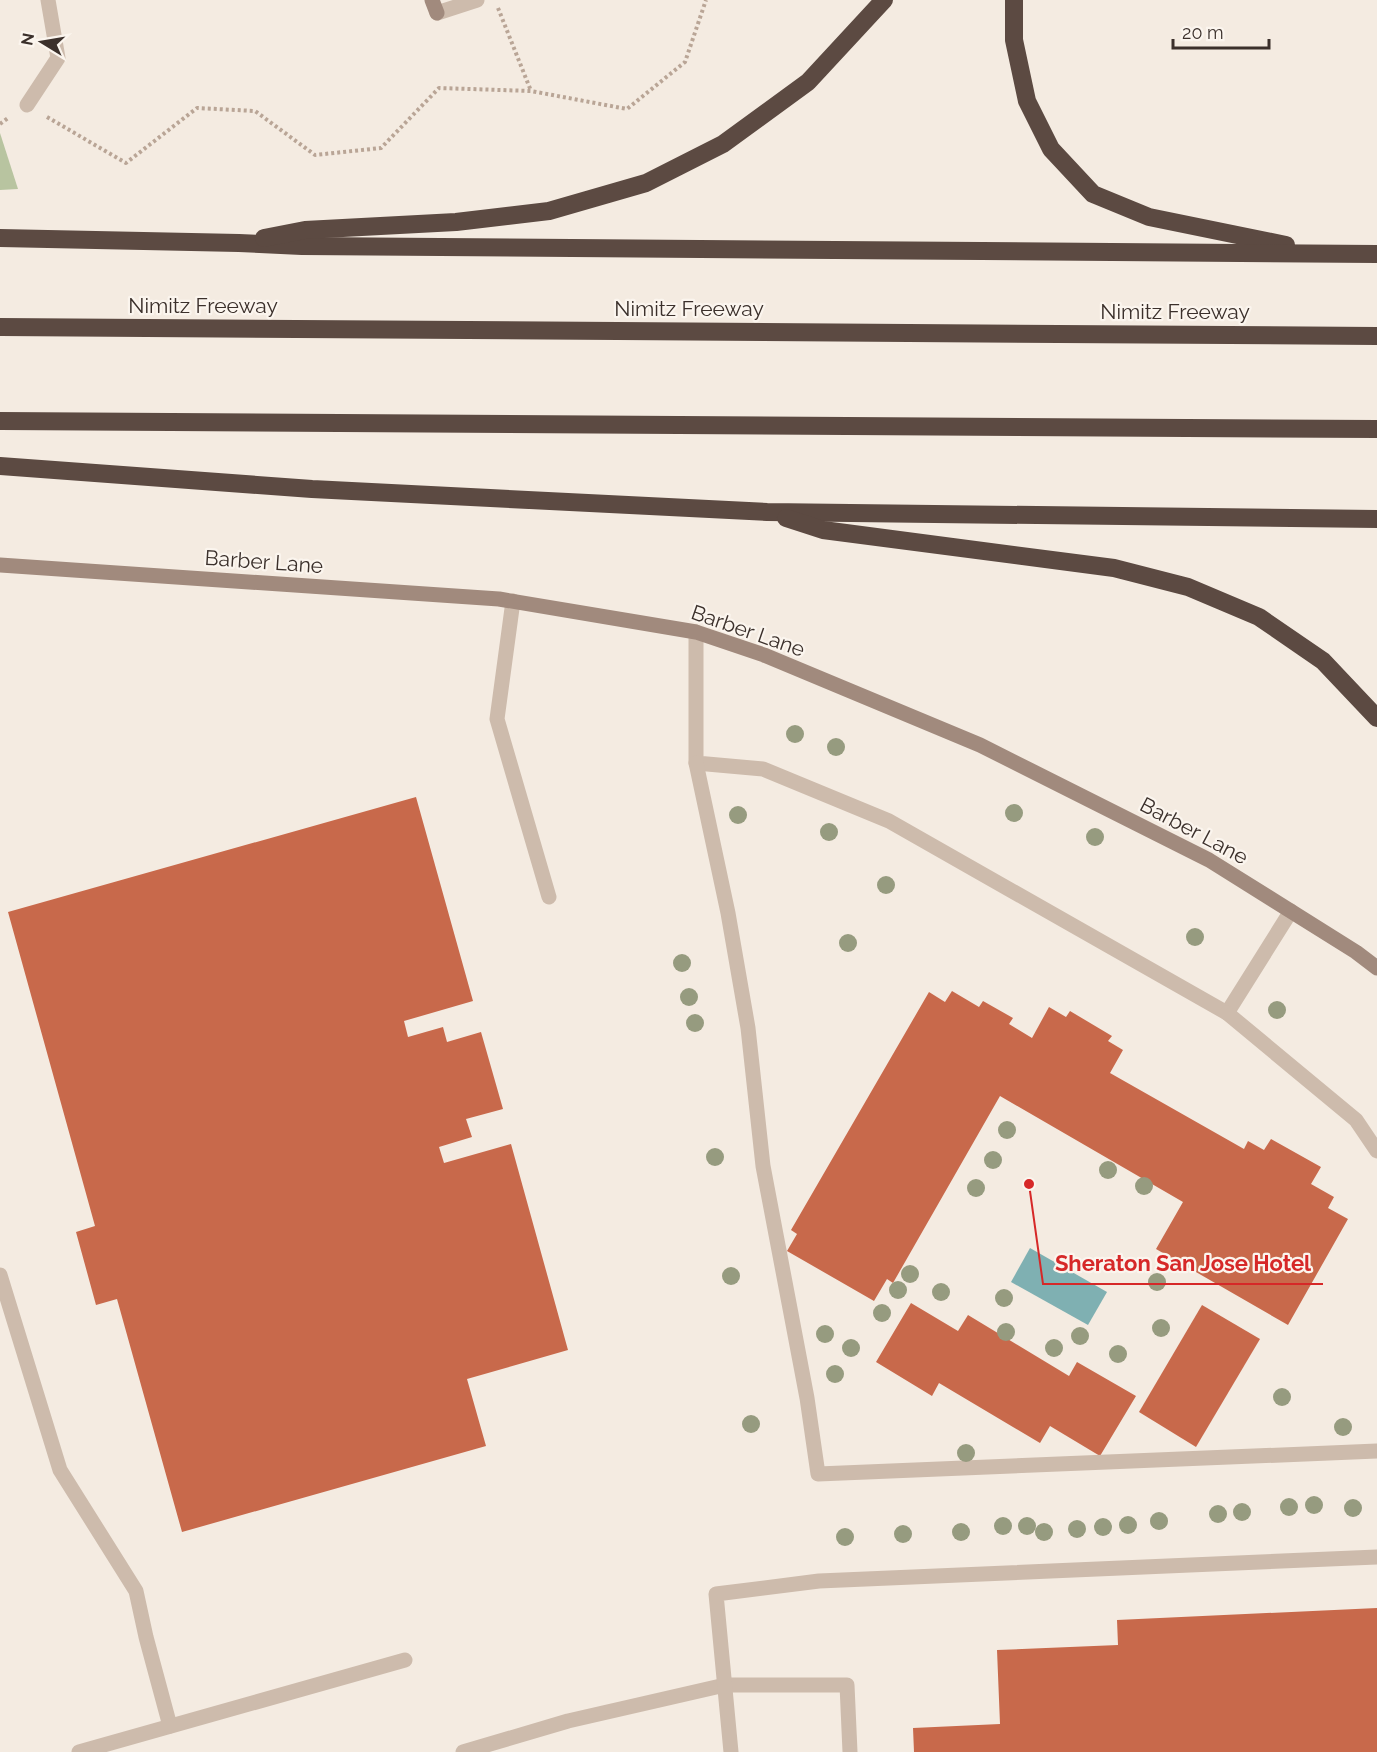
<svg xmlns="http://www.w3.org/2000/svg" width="1377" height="1752" font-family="Raleway,sans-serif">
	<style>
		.green { fill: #b8c4a0 }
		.water { fill: #7fb0b2 }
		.building { fill: #c8694b }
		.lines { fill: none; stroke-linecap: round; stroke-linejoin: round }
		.path { stroke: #b9a596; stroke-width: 4; stroke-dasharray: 3 3; stroke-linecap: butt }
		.lane { stroke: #cdbbac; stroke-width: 15 }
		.street { stroke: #cdbbac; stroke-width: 15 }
		.secondary { stroke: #a18a7d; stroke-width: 15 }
		.highway { stroke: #5c4a42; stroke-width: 18 }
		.tree { fill: #969b7f }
		.labels { text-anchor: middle; stroke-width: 4.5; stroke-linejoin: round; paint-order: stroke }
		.street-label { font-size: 21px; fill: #3b302b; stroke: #fbf5ee }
		.leader { fill: none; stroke: #d62828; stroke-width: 2 }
		.callout-dot { fill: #d62828; stroke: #fbf5ee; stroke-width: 2 }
		.callout-label { font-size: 22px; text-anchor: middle; font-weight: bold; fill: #d62828; stroke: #fbf5ee; stroke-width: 4.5; stroke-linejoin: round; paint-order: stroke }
	</style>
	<rect width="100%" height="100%" fill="#f4ebe1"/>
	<polygon class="green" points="0,133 18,189 0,190"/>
	<polygon class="water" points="1030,1248 1107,1292 1088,1325 1011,1282"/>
	<g class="building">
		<polygon points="416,797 473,1001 404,1021 408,1037 443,1027 447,1042 481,1032 503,1109 466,1119 472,1137 439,1147 444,1163 511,1144 568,1350 467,1379 486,1446 182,1532 117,1299 96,1305 76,1232 95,1226 8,912"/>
		<polygon points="952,991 979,1007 983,1001 1013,1018 1009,1024 1032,1038 1049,1007 1066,1017 1070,1011 1112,1036 1108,1041 1123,1050 1110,1073 1244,1149 1248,1141 1264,1150 1271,1139 1321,1167 1311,1184 1334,1197 1328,1208 1348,1219 1288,1325 1156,1249 1183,1202 1000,1096 893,1283 887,1279 874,1301 787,1251 797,1234 791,1230 929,992 945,1002"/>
		<polygon points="911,1303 958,1331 968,1315 1069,1376 1077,1362 1136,1396 1100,1456 1050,1426 1040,1443 939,1383 932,1396 876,1362"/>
		<polygon points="1202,1305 1260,1339 1196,1447 1139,1412"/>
		<polygon points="1377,1608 1377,1752 914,1752 913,1728 1000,1724 997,1650 1118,1645 1117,1620"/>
	</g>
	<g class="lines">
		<g class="path">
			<polyline points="498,8 531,91"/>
			<polyline points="47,117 126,163 197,108 255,111 315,155 381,148 439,88 531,91 627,109 685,62 706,0"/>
			<polyline points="0,124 8,118"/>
		</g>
		<g class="lane">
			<polyline points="513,601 497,719 549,897"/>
			<polyline points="696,632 696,763 763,769 889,821 1227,1013 1291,911"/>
			<polyline points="696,763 728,913 748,1028 763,1166 807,1398 818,1474 1377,1451"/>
			<polyline points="1227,1013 1356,1120 1377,1151"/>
			<polyline points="0,1275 60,1470 136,1591 146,1637 170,1726"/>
			<polyline points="79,1752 405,1660"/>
			<polyline points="463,1752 568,1721 725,1685 847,1685 850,1752"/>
			<polyline points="731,1752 716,1594 819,1581 1377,1557"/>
		</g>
		<g class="street">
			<polyline points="437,13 477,0"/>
			<polyline points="27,105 58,58 48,0"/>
		</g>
		<g class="secondary">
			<polyline points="432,0 437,13"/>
			<polyline points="0,565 499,599 696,632 764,655 980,745 1209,860 1356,952 1377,968"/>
		</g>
		<g class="highway">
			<polyline points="1014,0 1014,40 1027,101 1051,149 1093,194 1149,217 1286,245"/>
			<polyline points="0,238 239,243 302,246 1377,254"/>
			<polyline points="264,238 305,230 456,222 549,211 646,183 723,144 808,82 884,0"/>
			<polyline points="0,327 1377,336"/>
			<polyline points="0,421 1377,429"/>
			<polyline points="0,466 312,489 767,512 1377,519"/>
			<polyline points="786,518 823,530 1114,568 1188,587 1259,617 1323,661 1377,718"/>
		</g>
	</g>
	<g class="tree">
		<circle cx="795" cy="734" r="9"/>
		<circle cx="836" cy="747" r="9"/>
		<circle cx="1014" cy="813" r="9"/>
		<circle cx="738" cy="815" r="9"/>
		<circle cx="829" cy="832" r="9"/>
		<circle cx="1095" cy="837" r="9"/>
		<circle cx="886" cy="885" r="9"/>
		<circle cx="1195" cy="937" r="9"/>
		<circle cx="848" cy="943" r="9"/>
		<circle cx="682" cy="963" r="9"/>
		<circle cx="689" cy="997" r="9"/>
		<circle cx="1277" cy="1010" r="9"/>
		<circle cx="695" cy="1023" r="9"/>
		<circle cx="1007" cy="1130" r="9"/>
		<circle cx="715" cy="1157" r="9"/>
		<circle cx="993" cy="1160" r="9"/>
		<circle cx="1108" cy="1170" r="9"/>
		<circle cx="1144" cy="1186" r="9"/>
		<circle cx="976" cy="1188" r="9"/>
		<circle cx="910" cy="1274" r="9"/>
		<circle cx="731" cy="1276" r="9"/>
		<circle cx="1157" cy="1282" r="9"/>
		<circle cx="898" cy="1290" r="9"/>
		<circle cx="941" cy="1292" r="9"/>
		<circle cx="1004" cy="1298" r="9"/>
		<circle cx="882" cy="1313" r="9"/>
		<circle cx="1161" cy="1328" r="9"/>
		<circle cx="1006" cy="1332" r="9"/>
		<circle cx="825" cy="1334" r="9"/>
		<circle cx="1080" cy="1336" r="9"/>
		<circle cx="851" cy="1348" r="9"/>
		<circle cx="1054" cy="1348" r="9"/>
		<circle cx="1118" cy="1354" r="9"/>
		<circle cx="835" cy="1374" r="9"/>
		<circle cx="1282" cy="1397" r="9"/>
		<circle cx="751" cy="1424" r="9"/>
		<circle cx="1343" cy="1427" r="9"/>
		<circle cx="966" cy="1453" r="9"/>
		<circle cx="1314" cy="1505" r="9"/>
		<circle cx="1289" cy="1507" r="9"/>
		<circle cx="1353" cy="1508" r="9"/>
		<circle cx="1242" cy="1512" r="9"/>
		<circle cx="1218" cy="1514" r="9"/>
		<circle cx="1159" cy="1521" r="9"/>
		<circle cx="1128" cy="1525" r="9"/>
		<circle cx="1003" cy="1526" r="9"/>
		<circle cx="1027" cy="1526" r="9"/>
		<circle cx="1103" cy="1527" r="9"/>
		<circle cx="1077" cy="1529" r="9"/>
		<circle cx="961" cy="1532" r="9"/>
		<circle cx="1044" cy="1532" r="9"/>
		<circle cx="903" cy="1534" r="9"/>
		<circle cx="845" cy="1537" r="9"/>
	</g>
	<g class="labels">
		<g class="street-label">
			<text x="203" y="313">Nimitz Freeway</text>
			<text x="689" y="316">Nimitz Freeway</text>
			<text x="1175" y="319">Nimitz Freeway</text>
			<text transform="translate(264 562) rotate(4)" y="7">Barber Lane</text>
			<text transform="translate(748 631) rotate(19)" y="7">Barber Lane</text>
			<text transform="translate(1194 831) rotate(28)" y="7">Barber Lane</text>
		</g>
	</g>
	<path class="leader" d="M1029 1184L1043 1284H1323"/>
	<circle class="callout-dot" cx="1029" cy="1184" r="6"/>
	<g class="callout-label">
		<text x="1183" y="1271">Sheraton San Jose Hotel</text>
	</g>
	<g transform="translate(42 42) rotate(281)" stroke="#fbf5ee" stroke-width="4.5" paint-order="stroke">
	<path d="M0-4.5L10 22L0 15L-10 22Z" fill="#3b302b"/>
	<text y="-9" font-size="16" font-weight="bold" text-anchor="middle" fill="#3b302b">N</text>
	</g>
	<path d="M1173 39v9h96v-9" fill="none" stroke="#3b302b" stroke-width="3"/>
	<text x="1182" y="39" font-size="18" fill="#3b302b" stroke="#fbf5ee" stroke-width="4.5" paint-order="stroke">20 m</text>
</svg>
